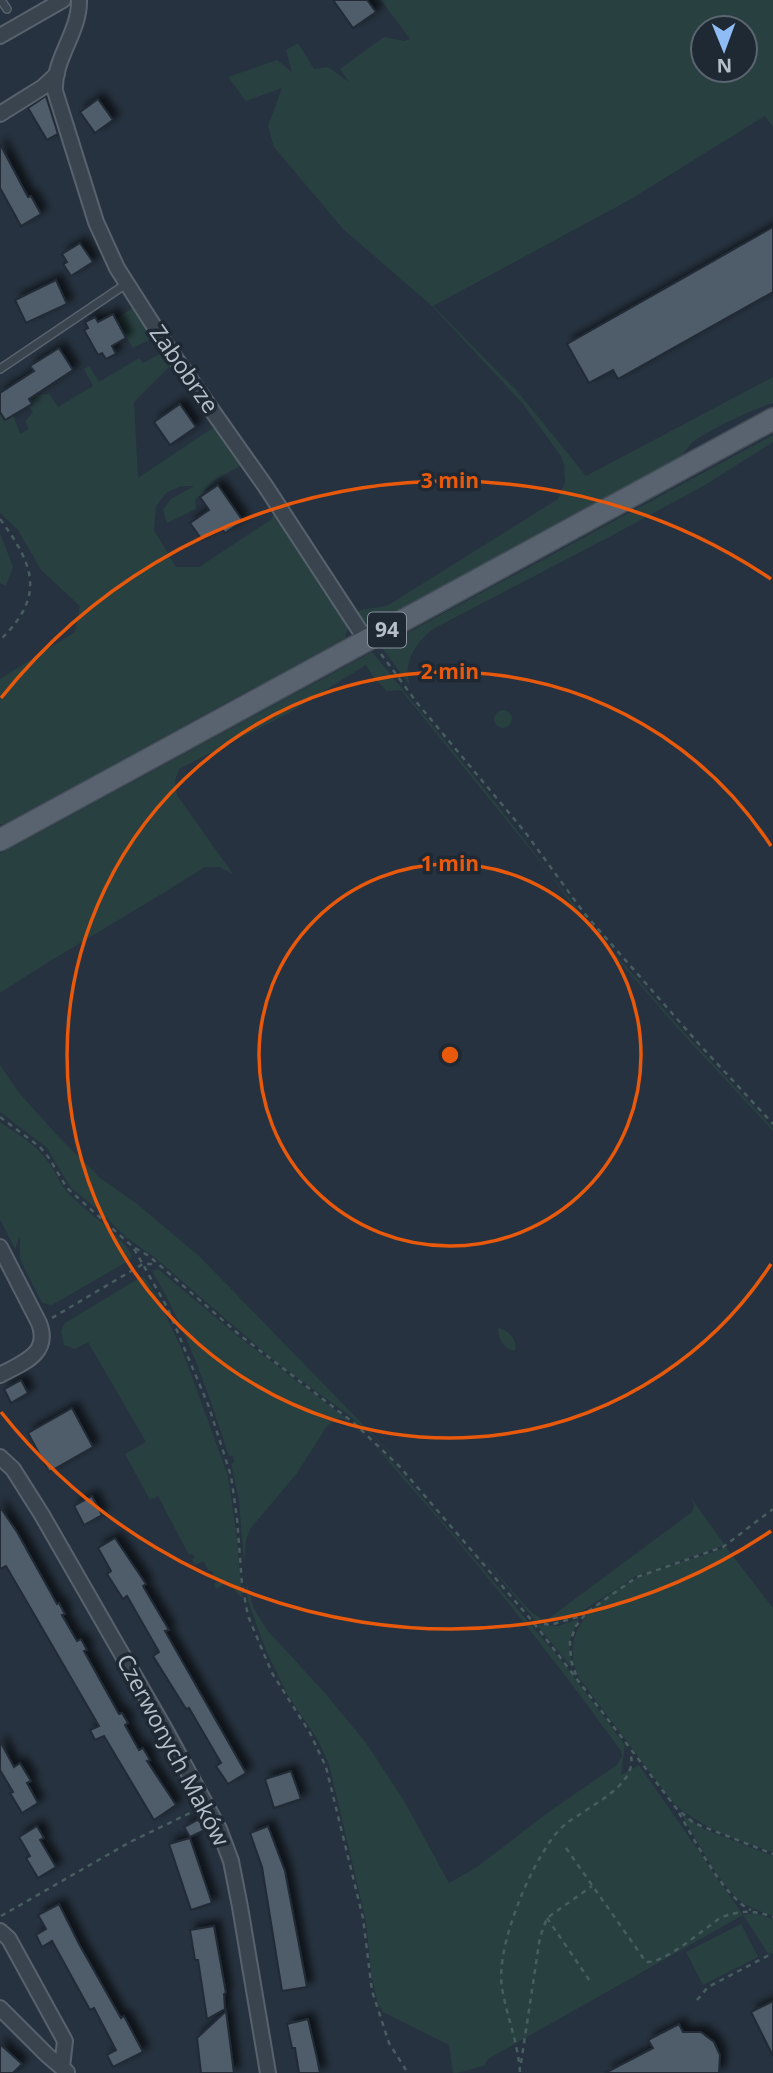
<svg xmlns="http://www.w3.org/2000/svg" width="773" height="2073" font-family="'Open Sans',sans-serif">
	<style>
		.green { fill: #294041; fill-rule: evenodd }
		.building { fill: #4f5b6a; stroke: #212b36; stroke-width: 2; filter: url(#shadow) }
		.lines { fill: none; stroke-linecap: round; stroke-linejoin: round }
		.lane-casing { stroke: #58626d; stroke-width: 10 }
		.street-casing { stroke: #58626d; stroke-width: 18 }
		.primary-casing { stroke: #434d58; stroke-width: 24 }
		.path { stroke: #485d5f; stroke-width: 2.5; stroke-dasharray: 5 5; stroke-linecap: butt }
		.lane { stroke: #3a444f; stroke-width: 7 }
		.street { stroke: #3a444f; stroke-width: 14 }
		.primary { stroke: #58636f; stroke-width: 21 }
		.ring { fill: none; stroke: #e8590c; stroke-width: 3.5 }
		.labels { text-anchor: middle; stroke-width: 7; stroke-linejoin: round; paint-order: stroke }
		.shield { fill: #1f2934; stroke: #89929d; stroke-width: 2 }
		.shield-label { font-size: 21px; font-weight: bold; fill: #b6bfca }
		.street-label { font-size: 23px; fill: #b6bfca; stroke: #1f2934 }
		.centre { fill: #e8590c; stroke: #1f2934; stroke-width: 3.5 }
		.ring-label { font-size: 21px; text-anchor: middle; font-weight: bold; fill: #e8590c; stroke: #1f2934; stroke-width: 7; stroke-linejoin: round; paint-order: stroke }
	</style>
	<defs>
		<filter id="shadow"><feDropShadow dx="6" dy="-6" stdDeviation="3.5" flood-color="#0009"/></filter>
	</defs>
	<rect width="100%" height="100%" fill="#26323f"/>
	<g class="green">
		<path d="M381 0H773V127L765 116 631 199 433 306 518 392 586 476 773 377V403C758 407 701 433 691 444 685 451 680 458 672 465L377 624C366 625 361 621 355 613 367 606 378 610 390 604L558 499 565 482 564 465 561 456 522 403 432 306 343 229 274 147 268 126 282 88 246 101 228 77 277 60 292 72 286 50 298 43 314 69 328 67 349 82 340 69 384 37 404 41 410 39ZM703 28H745V70H703Z"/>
		<polygon points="134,307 154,337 133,348 116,319"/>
		<polygon points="160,354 169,367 134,402 138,478 217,425 244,464 215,480 195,500 196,509 167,523 163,510 171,499 194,486 181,486 166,493 156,506 154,530 176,567 199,567 272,519 274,509 349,625 345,638 4,824 0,824 0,679 75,632 80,606 41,570 18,530 0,513 0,412 5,420 13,415 20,434 29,429 25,422 33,412 28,406 27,396 49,394 58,407 93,386 84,369 89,366 99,382 139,358 143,363"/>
		<path d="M773 435V442L705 485 613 535 433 629C415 643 401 665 411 687L383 649 385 645Z"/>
		<polygon points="0,533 13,567 6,586 0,583"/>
		<path d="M372 652 495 802 593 929 681 1029 773 1128V1131L681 1032 578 914 551 875 401 690 387 691 374 678 366 665 287 714 179 769 175 781 177 795 233 874 219 867H205C137 910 67 949 0 993V854Z"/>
		<circle cx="503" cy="719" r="9"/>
		<polygon points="0,1065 20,1094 57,1135 100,1178 136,1203 200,1257 412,1475 373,1436 346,1413 278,1364 154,1257 126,1237 97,1209 71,1188 47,1148 0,1112"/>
		<path d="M0 1122C16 1133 34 1143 46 1159 55 1170 59 1184 70 1195 91 1216 116 1230 132 1255L130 1260 52 1305 42 1303 20 1259V1236L15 1249 0 1219Z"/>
		<path d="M158 1269 240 1338 343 1416 391 1461 566 1666 625 1745 621 1775 639 1765 743 1915 754 1913 773 1919V1951L769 1955 743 1915 488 2059 484 2066C473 2067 465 2073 453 2073L449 2045 383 2012 378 2005 371 1973 366 1921 329 1764 318 1740 286 1692 265 1648 248 1601 246 1582 254 1609 267 1630 325 1693 366 1743 403 1799 449 1883 477 1867 550 1811 617 1765 622 1756 621 1751C554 1658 483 1569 408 1484 394 1469 358 1421 339 1418L327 1426 297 1473 250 1529 246 1541 244 1564 239 1500 231 1464 234 1462 233 1456H229C208 1392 187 1329 152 1271Z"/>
		<polygon points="141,1277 145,1278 156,1295 183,1352 228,1476 237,1539 242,1598 234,1590 235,1588 232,1586 230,1589 231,1585 227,1582 216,1589 214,1584 218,1582 215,1577 213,1578 213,1572 208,1570 204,1561 195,1565 192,1560 195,1557 192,1554 189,1555 158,1496 150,1500 125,1454 146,1442 88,1342 75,1349 64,1345 61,1331 65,1323"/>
		<path d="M498 1328C509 1330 518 1340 515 1351 504 1350 498 1338 498 1328Z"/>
		<polygon points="691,1498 725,1545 636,1576 570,1619 543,1623 535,1620 471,1544 531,1612 542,1619 548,1619 692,1512 694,1506"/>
		<path d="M726 1547 773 1608V1852C739 1842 701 1827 674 1804L579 1678C554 1627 607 1590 649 1572 674 1562 701 1558 726 1547Z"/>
		<polygon points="579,1619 569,1642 572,1668 537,1625 558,1626"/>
		<path d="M681 1814 704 1829 773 1856V1916C763 1912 751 1909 742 1902 720 1887 696 1838 681 1814Z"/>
		<polygon points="741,1924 758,1957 703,1985 686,1952"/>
	</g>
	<g class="building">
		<polygon points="333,0 367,0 376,12 353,28"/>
		<polygon points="46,96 58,134 47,140 28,108"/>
		<polygon points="98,99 113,120 95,133 80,112"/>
		<polygon points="0,144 28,197 31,196 41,214 21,226 0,188"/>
		<polygon points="773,227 773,292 618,379 613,370 589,383 567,344"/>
		<polygon points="80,243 93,262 71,276 63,264 67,262 62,254"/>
		<polygon points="56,280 67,304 26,323 15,300"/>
		<polygon points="113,314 126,338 112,346 116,354 106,359 102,353 98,355 84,330 88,328 85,322 95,317 98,322"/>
		<polygon points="59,348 73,370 29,399 32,404 5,420 0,412 0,393 34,371 30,366"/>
		<polygon points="180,404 196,427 170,445 154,422"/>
		<polygon points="218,485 243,521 225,533 221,528 202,540 190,523 209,510 200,497"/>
		<polygon points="21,1380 28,1393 11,1403 4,1389"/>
		<polygon points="72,1408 93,1447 49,1472 28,1433"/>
		<polygon points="92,1496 102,1515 84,1525 74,1506"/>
		<polygon points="0,1507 17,1532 57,1604 59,1603 65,1614 62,1615 77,1641 81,1639 87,1650 84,1651 119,1714 122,1713 128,1723 125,1725 139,1750 143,1748 150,1760 147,1761 176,1805 154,1820 104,1736 95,1740 90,1730 99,1726 6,1566 0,1569"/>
		<polygon points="115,1538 146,1584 143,1586 169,1630 165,1631 246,1773 228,1784 216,1766 221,1763 189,1708 186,1709 153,1656 159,1652 127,1596 123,1599 107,1574 111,1571 98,1548"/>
		<polygon points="0,1741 14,1767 20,1763 31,1781 27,1783 38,1803 22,1813 10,1793 13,1792 0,1770"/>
		<polygon points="291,1771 301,1799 274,1808 265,1779"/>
		<polygon points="199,1819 205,1830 190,1837 184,1827"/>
		<polygon points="37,1826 44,1838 40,1840 56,1867 38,1878 26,1858 30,1856 19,1837"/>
		<polygon points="268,1826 285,1871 307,1987 282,1991 262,1867 250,1833"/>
		<polygon points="190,1838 212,1903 191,1910 169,1844"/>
		<polygon points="59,1904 79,1944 121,2018 124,2016 143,2052 113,2067 107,2055 116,2050 94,2008 90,2010 52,1941 42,1947 36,1935 46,1929 38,1915"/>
		<polygon points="214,1926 226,1993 224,1994 225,2009 207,2019 198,1960 195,1960 190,1930"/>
		<polygon points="773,2001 773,2056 751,2012"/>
		<polygon points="226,2011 234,2073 201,2073 197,2038"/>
		<polygon points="308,2019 317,2058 320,2073 299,2073 295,2048 292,2048 287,2024"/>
		<polygon points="679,2024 683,2032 701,2032 714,2042 720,2055 719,2073 605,2073 653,2048 648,2040"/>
		<polygon points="0,2044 22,2064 13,2073 0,2073"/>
	</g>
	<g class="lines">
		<defs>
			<g id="lane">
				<polyline points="1,0 7,9"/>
				<polyline points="0,369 126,284"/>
			</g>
			<g id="street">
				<path d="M79 0C80 32 53 59 55 91L96 222 117 268 166 345 266 487 366 640"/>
				<polyline points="0,36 63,0"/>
				<polyline points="0,114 43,87 57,74"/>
				<path d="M0 1247 39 1323C51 1354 22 1363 0 1375"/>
				<polyline points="0,1457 13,1469 42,1515 166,1731 219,1829 231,1861 240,1907 268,2073"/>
				<polyline points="0,1931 9,1939 65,2041 62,2067"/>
				<polyline points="0,2008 47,2055 67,2072"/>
			</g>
			<polyline id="primary" points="0,840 773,419"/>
		</defs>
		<use href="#lane" class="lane-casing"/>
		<use href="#street" class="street-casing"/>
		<use href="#primary" class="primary-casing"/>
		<g class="path">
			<path d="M0 519C34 565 46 596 0 640"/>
			<polyline points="381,654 418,704 525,832 584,913 699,1044 773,1124"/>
			<polyline points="0,1117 40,1147 49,1158 67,1188 133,1247 167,1307 209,1407 231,1476 237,1518 242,1584 248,1616 272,1673 310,1733 326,1767 363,1918 372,1991 389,2043 406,2070"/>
			<polyline points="135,1248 149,1256 241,1336 354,1423 400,1467 533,1622 676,1808 694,1823 773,1854"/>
			<polyline points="52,1318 143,1264 156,1264"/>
			<polyline points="534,1622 550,1625 581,1616"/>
			<polyline points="576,1675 571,1660 570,1642 576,1626 587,1612 637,1577 723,1547 773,1509"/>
			<path d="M679 1813C694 1839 724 1898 751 1910"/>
			<path d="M566 1848 646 1962C664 1964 704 1929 720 1918 740 1910 754 1910 773 1917"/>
			<polyline points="1,1916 130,1842 192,1812"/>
			<polyline points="547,1918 592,1984"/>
			<polyline points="697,2000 708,1987 773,1953"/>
			<polyline points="521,2063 540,1937 547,1918 592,1886"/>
			<path d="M520 2072C518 2043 507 2017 502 1988 496 1953 522 1887 541 1856 548 1844 556 1831 567 1823 589 1806 641 1784 630 1752"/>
		</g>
		<use href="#lane" class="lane"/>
		<use href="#street" class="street"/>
		<use href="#primary" class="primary"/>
	</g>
	<g class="ring">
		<circle cx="450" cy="1055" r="191"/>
		<path d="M771 1264A383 383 0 1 1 771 846"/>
		<path d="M771 1531A574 574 0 0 1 1 1412M1 698A574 574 0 0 1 771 579"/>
	</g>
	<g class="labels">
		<rect class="shield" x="368" y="612.5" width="38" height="35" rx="5"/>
		<g class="shield-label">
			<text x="387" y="637">94</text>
		</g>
		<g class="street-label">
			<text transform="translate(184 369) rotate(55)" y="8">Zabobrze</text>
			<text transform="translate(173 1750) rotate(62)" y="8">Czerwonych Maków</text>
		</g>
	</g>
	<circle cx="450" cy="1055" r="10" class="centre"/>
	<g class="ring-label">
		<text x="450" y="488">3 min</text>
		<text x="450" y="679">2 min</text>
		<text x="450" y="871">1 min</text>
	</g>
	<g transform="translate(724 49) rotate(179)"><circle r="33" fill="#1f2934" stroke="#5b6570" stroke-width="2"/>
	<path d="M0-5L12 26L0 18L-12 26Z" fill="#90bcf5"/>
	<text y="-10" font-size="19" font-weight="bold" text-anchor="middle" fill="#b6bfca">N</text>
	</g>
</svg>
